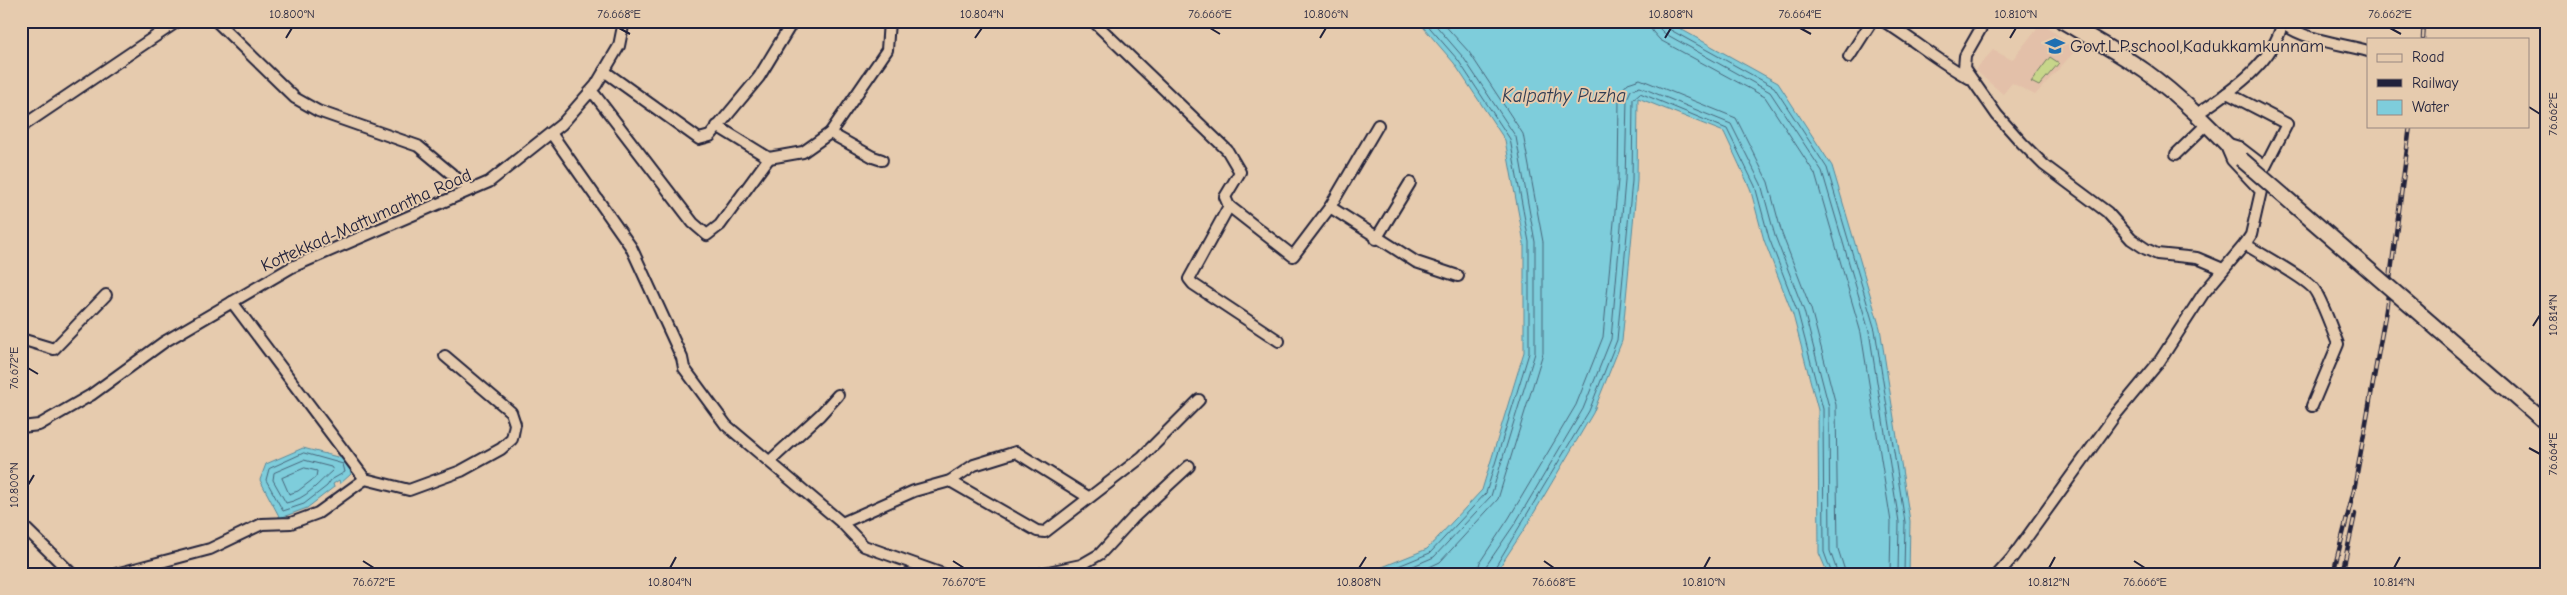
<svg xmlns="http://www.w3.org/2000/svg" width="2567" height="595" font-family="'Comic Neue',sans-serif">
	<style>
		.built { fill: #e3c0a9 }
		.green { fill: #c7d68a; stroke: #747c62 }
		.water { fill: #7ecddb; stroke: #59899b }
		.lines { fill: none; stroke-linecap: round; stroke-linejoin: round }
		.shore { stroke: #47667b; stroke-width: 1 }
		.minor-casing { stroke: #22223b; stroke-width: 14 }
		.secondary-casing { stroke: #22223b; stroke-width: 18 }
		.minor { stroke: #e6cbae; stroke-width: 10 }
		.secondary { stroke: #e6cbae; stroke-width: 14 }
		.rail-casing { stroke: #22223b; stroke-width: 4.5 }
		.rail { stroke: #e6cbae; stroke-width: 2.5; stroke-dasharray: 8; stroke-linecap: butt }
		.secondary-bridge-casing { stroke: #22223b; stroke-width: 18; stroke-linecap: butt }
		.secondary-bridge { stroke: #e6cbae; stroke-width: 14 }
		.ticks { fill: none; stroke: #22223b; stroke-width: 2 }
		.labels { text-anchor: middle; stroke-width: 4; stroke-linejoin: round; paint-order: stroke }
		.poi-label { font-size: 18px; fill: #22223b; stroke: #e6cbae; text-anchor: start }
		.street-label { font-size: 18px; fill: #22223b; stroke: #e6cbae }
		.water-label { font-size: 19px; font-style: italic; fill: #303c53; stroke: #e6cbae }
		.neatline { fill: none; stroke: #22223b; stroke-width: 2 }
		.ticks-label { font-size: 12px; text-anchor: middle; fill: #22223b }
	</style>
	<rect width="100%" height="100%" fill="#e6cbae"/>
	<filter id="ink" filterUnits="userSpaceOnUse"><feTurbulence type="fractalNoise" baseFrequency=".02" numOctaves="2"/><feDisplacementMap in="SourceGraphic" scale="10" xChannelSelector="R" yChannelSelector="G"/><feConvolveMatrix kernelMatrix="1 2 1 2 8 2 1 2 1" color-interpolation-filters="sRGB"/></filter>
	<g filter="url(#ink)">
		<polygon class="built" points="2042,22 2076,50 2035,95 2012,83 2003,94 1975,70 1993,50 2012,60"/>
		<polygon class="green" points="2050,57 2059,63 2039,86 2031,82"/>
		<g class="water">
			<polygon points="1418,21 1666,21 1778,83 1832,166 1880,328 1910,521 1909,574 1828,574 1819,553 1818,410 1793,315 1764,240 1750,188 1724,132 1638,98 1637,181 1622,341 1593,413 1525,528 1495,574 1365,574 1427,549 1482,490 1524,352 1524,243 1505,140 1454,63"/>
			<polygon points="303,448 349,460 351,474 340,484 339,480 333,484 334,487 307,508 280,518 260,480 266,464"/>
		</g>
		<g class="lines">
			<g class="shore">
				<polyline points="1650,21 1652,31 1660,40 1765,97 1815,174 1861,333 1891,522 1890,574"/>
				<polyline points="1658,21 1659,28 1664,33 1770,92 1822,171 1869,331 1899,522 1898,574"/>
				<polyline points="1664,21 1667,28 1774,87 1827,168 1875,330 1905,522 1904,574"/>
				<polygon points="304,453 343,464 345,472 331,480 327,486 304,504 283,511 266,480 269,469"/>
				<path d="M304 460 331 467 333 470C318 483 307 499 286 503L273 480 274 473Z"/>
				<polygon points="305,468 317,471 316,477 298,491 289,494 282,478"/>
				<polyline points="1379,574 1430,553 1486,493 1529,353 1529,242 1510,139 1458,60 1424,21"/>
				<polyline points="1395,574 1434,557 1491,496 1535,353 1535,242 1516,137 1463,57 1432,21"/>
				<polyline points="1415,574 1440,562 1498,499 1543,353 1543,242 1523,134 1469,52 1441,21"/>
				<polyline points="1477,574 1480,562 1509,518 1576,405 1603,337 1618,180 1619,98 1621,91 1628,83 1640,79 1736,118 1768,182 1782,234 1811,309 1836,405 1838,549 1846,574"/>
				<polyline points="1485,574 1486,566 1516,522 1583,409 1611,339 1625,181 1627,99 1631,90 1640,87 1731,124 1761,184 1775,236 1804,311 1829,407 1830,551 1838,574"/>
				<polyline points="1491,574 1589,411 1617,340 1632,181 1633,99 1640,93 1727,129 1755,186 1769,238 1798,313 1823,409 1824,552 1832,574"/>
			</g>
			<defs>
				<g id="minor">
					<polyline points="216,21 295,98 318,111 418,146 471,190"/>
					<polyline points="1093,21 1227,150 1240,172 1225,197 1229,206 1293,256 1330,207 1378,125"/>
					<path d="M1883 21C1913 39 1939 62 1969 78"/>
					<polyline points="1985,21 1965,56 1964,68 1997,115 2022,143 2044,165 2107,212 2131,239 2146,249 2157,254 2197,258 2223,269"/>
					<path d="M2282 23C2306 41 2340 43 2368 51"/>
					<polyline points="1849,57 1872,21"/>
					<polyline points="604,71 699,139 710,136 759,77 793,21"/>
					<polyline points="589,93 595,95 693,223 707,235 720,225 769,158"/>
					<polyline points="2227,93 2287,124 2265,167 2239,147 2229,144"/>
					<path d="M2197 114C2231 91 2274 63 2283 21"/>
					<polyline points="717,126 769,158 803,152 830,133 887,50 889,21"/>
					<polyline points="21,127 178,21"/>
					<polyline points="551,133 631,247 682,358 684,368 726,425 842,523 864,546 943,574"/>
					<polyline points="830,133 873,157 882,160"/>
					<polyline points="2176,154 2207,124"/>
					<polyline points="1229,206 1189,279 1193,284 1279,341"/>
					<polyline points="1330,207 1416,262 1458,276"/>
					<polyline points="1376,239 1410,183"/>
					<path d="M2245 244C2260 254 2302 276 2313 288 2321 297 2332 330 2338 344L2312 406"/>
					<polyline points="232,302 365,479 409,490 461,471 501,449 512,439 515,424 511,412 445,356"/>
					<polyline points="21,339 54,349 106,295"/>
					<polyline points="21,427 39,425 91,395 164,342 292,267 489,182 562,124 596,85 619,46 624,21"/>
					<polyline points="770,461 820,415 838,395"/>
					<polyline points="950,481 1037,531 1045,532 1142,457 1199,400"/>
					<polyline points="842,523 914,491 950,481 974,465 1016,452 1088,497"/>
					<polyline points="21,524 72,574"/>
					<polyline points="116,574 210,549 262,524 291,523 318,513 365,479"/>
					<polyline points="1039,574 1081,565 1100,554 1134,517 1189,466"/>
					<polyline points="1998,574 2012,558 2116,414 2159,362 2203,294 2245,244 2251,235 2261,191 2232,160 2226,146"/>
				</g>
				<path id="secondary" d="M2062 21C2090 37 2118 52 2145 71 2180 96 2211 128 2241 159"/>
			</defs>
			<use href="#minor" class="minor-casing"/>
			<use href="#secondary" class="secondary-casing"/>
			<use href="#minor" class="minor"/>
			<use href="#secondary" class="secondary"/>
			<defs>
				<g id="rail">
					<polyline points="2423,39 2424,21"/>
					<polyline points="2333,574 2354,490 2386,310 2410,126"/>
					<polyline points="2342,574 2355,514"/>
				</g>
			</defs>
			<use href="#rail" class="rail-casing"/>
			<use href="#rail" class="rail"/>
			<defs>
				<polyline id="secondary-bridge" points="2241,159 2546,423"/>
			</defs>
			<use href="#secondary-bridge" class="secondary-bridge-casing"/>
			<use href="#secondary-bridge" class="secondary-bridge"/>
		</g>
	</g>
	<path class="ticks" d="M619 28 630 34M1210 28 1220 34M1800 28 1811 34M2390 28 2401 34M286 38 292 28M975 38 982 28M1320 38 1326 28M1665 38 1671 28M2010 38 2016 28M2529 107 2540 114M2533 326 2540 315M28 368 38 374M2529 448 2540 454M28 485 34 475M363 561 374 568M953 561 964 568M1544 561 1554 568M2134 561 2145 568M670 568 676 557M1359 568 1366 557M1704 568 1710 557M2049 568 2055 557M2394 568 2400 557"/>
	<defs>
		<symbol id="school-bare" viewBox="-9 -9 18 18"><path d="M0-5L7-2L0 1L-7-2ZM-4 1L0 2.5L4 1V4Q0 6-4 4Z" fill="#1f6fb2" stroke="#e6cbae" stroke-width="2.5" paint-order="stroke"/></symbol>
	</defs>
	<g fill-rule="evenodd">
		<use href="#school-bare" x="2041" y="32" width="28" height="28"/>
	</g>
	<g class="labels">
		<g class="poi-label">
			<text x="2070" y="52">Govt.L.P.school,Kadukkamkunnam</text>
		</g>
		<g class="street-label">
			<text transform="translate(366 220) rotate(-24)" y="6">Kottekkad-Mattumantha Road</text>
		</g>
		<g class="water-label">
			<text x="1564" y="102">Kalpathy Puzha</text>
		</g>
	</g>
	<rect width="2567" height="595" fill="none" stroke="#e6cbae" stroke-width="55"/>
	<rect x="2367" y="38" width="162" height="90" fill="#e6cbae" stroke="#988780"/>
	<rect x="2377" y="54" width="25" height="8" fill="#e6cbae" stroke="#988780"/>
	<text x="2412" y="62" font-size="15" fill="#22223b">Road</text>
	<rect x="2377" y="79" width="25" height="8" fill="#22223b" stroke="#988780"/>
	<text x="2412" y="88" font-size="15" fill="#22223b">Railway</text>
	<rect x="2377" y="100" width="25" height="15" fill="#7ecddb" stroke="#988780"/>
	<text x="2412" y="112" font-size="15" fill="#22223b">Water</text>
	<rect x="28" y="28" width="2512" height="540" class="neatline"/>
	<g class="ticks-label">
		<text x="292" y="18">10.800°N</text>
		<text x="619" y="18">76.668°E</text>
		<text x="982" y="18">10.804°N</text>
		<text x="1210" y="18">76.666°E</text>
		<text x="1326" y="18">10.806°N</text>
		<text x="1671" y="18">10.808°N</text>
		<text x="1800" y="18">76.664°E</text>
		<text x="2016" y="18">10.810°N</text>
		<text x="2390" y="18">76.662°E</text>
		<text transform="translate(2553 114) rotate(-90)" y="4">76.662°E</text>
		<text transform="translate(2553 315) rotate(-90)" y="4">10.814°N</text>
		<text transform="translate(14 368) rotate(-90)" y="4">76.672°E</text>
		<text transform="translate(2553 454) rotate(-90)" y="4">76.664°E</text>
		<text transform="translate(14 485) rotate(-90)" y="4">10.800°N</text>
		<text x="374" y="586">76.672°E</text>
		<text x="670" y="586">10.804°N</text>
		<text x="964" y="586">76.670°E</text>
		<text x="1359" y="586">10.808°N</text>
		<text x="1554" y="586">76.668°E</text>
		<text x="1704" y="586">10.810°N</text>
		<text x="2049" y="586">10.812°N</text>
		<text x="2145" y="586">76.666°E</text>
		<text x="2394" y="586">10.814°N</text>
	</g>
</svg>
